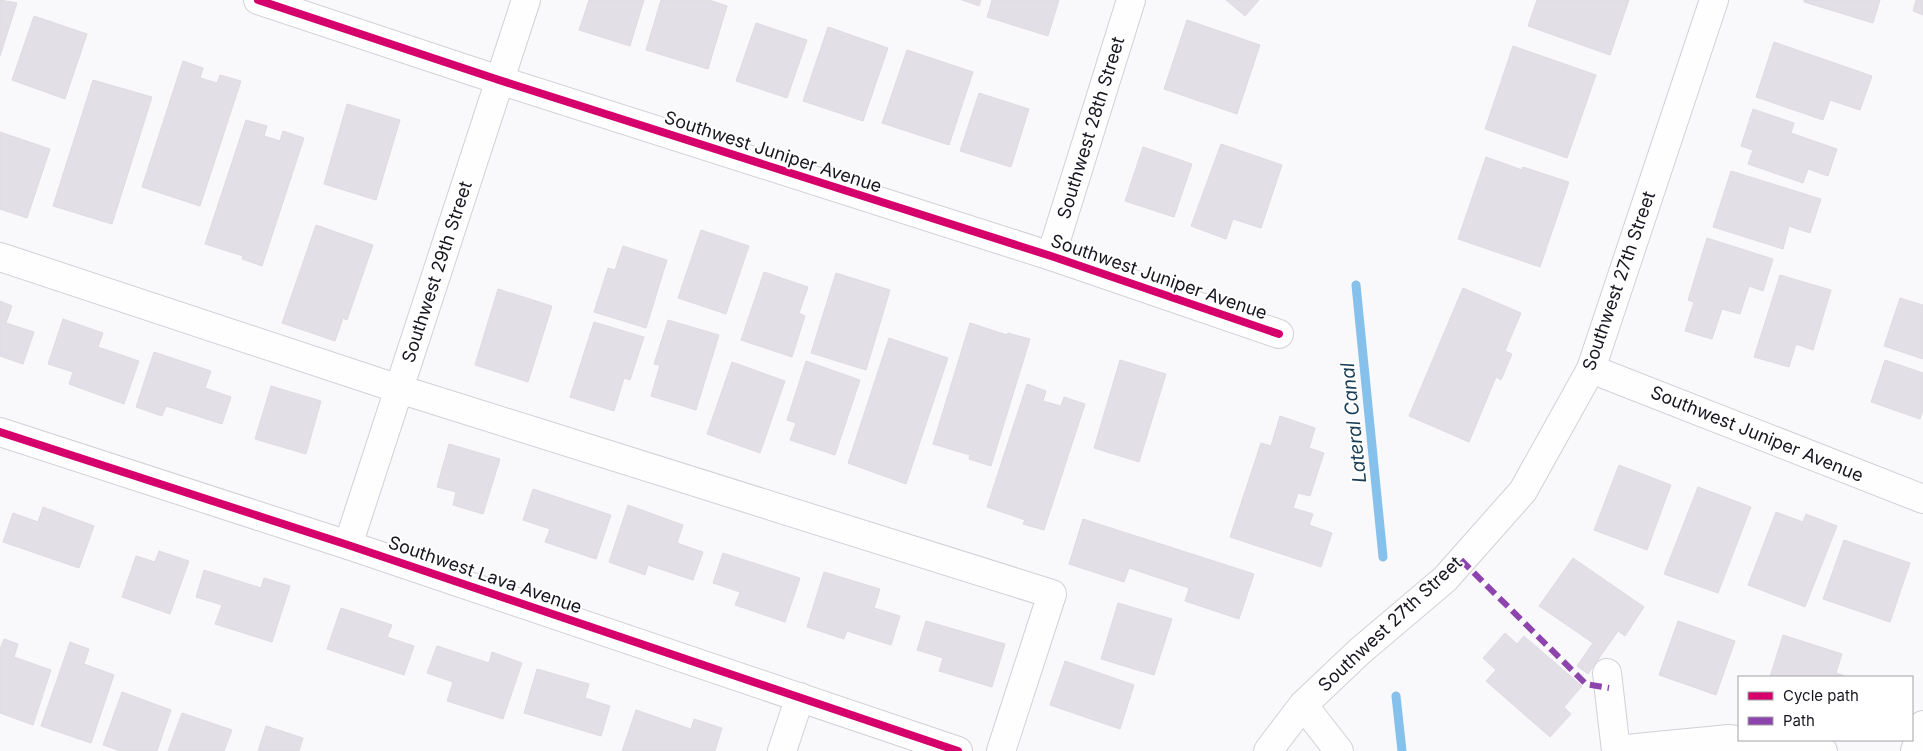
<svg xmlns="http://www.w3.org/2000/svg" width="1923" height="751" font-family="Inter,sans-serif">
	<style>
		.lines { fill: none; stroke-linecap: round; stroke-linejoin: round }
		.stream { stroke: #86c1eb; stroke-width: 9 }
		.building { fill: #e2dfe6; stroke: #dfdbe2 }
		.minor-casing { stroke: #d2d0d7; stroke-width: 30 }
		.major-casing { stroke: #d2d0d7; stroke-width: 30 }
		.minor { stroke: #fefefe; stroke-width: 28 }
		.major { stroke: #fefefe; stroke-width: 28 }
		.quiet { stroke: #8e44ad; stroke-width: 6; stroke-dasharray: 12 6; stroke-linecap: butt }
		.cycleway-casing { stroke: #fff; stroke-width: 11 }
		.cycleway { stroke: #d6006c; stroke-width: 8 }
		.labels { text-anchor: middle; stroke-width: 4; stroke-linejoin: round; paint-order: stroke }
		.street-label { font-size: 18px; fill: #17151f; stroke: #fff }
		.water-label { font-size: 19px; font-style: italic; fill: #1a3d56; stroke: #fff }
	</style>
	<rect width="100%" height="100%" fill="#f9f8fb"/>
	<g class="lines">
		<g class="stream">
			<polyline points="1356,285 1383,557"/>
			<polyline points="1396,696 1402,751"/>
		</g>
	</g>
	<g class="building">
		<polygon points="0,0 17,3 0,56"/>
		<polygon points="589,0 644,0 630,46 579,30"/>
		<polygon points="661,0 709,0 727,6 708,69 646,50"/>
		<polygon points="962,0 981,0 979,6"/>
		<polygon points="992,0 1059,0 1048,36 987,17"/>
		<polygon points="1226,0 1259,0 1245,16"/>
		<polygon points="1537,0 1629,0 1610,55 1528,26"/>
		<polygon points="1804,0 1880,0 1873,23 1804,2"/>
		<polygon points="1916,0 1923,0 1923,15 1913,11"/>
		<polygon points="34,16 87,34 65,99 12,80"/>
		<polygon points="1187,20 1260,45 1237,114 1164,89"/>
		<polygon points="756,23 807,40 787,98 736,81"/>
		<polygon points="828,27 888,48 863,121 803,101"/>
		<polygon points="1774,42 1872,76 1860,110 1830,100 1823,120 1756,97"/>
		<polygon points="1513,46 1596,75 1567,158 1485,129"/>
		<polygon points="907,50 973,72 949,145 882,123"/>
		<polygon points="183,61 203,68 200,78 217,83 220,75 241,81 200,206 142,187"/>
		<polygon points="93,80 152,97 112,224 53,206"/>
		<polygon points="979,93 1029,109 1011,167 960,151"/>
		<polygon points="347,104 400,120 376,200 324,184"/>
		<polygon points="1753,109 1794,123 1791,133 1837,149 1828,176 1808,169 1803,183 1748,164 1753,150 1741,146"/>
		<polygon points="246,120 267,126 264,136 280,141 283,131 304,138 262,266 242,259 243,256 205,244"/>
		<polygon points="0,132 50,149 27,218 0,209"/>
		<polygon points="1221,144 1282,165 1261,228 1233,219 1226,239 1191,226"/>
		<polygon points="1143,147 1192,164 1174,217 1125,201"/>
		<polygon points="1486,157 1522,170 1523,167 1569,182 1540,267 1458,239"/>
		<polygon points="1731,171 1821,199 1810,233 1789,226 1783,249 1713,227"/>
		<polygon points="316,225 373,245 347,320 343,318 335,341 282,323"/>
		<polygon points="701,230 749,246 726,314 678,298"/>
		<polygon points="1707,238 1773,259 1763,291 1749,286 1740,314 1722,309 1712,339 1685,331 1694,302 1688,300"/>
		<polygon points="623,246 667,260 646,328 594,312 608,268 615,270"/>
		<polygon points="764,272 808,287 799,313 805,316 792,357 741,340"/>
		<polygon points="836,273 890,290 866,370 811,353"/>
		<polygon points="1780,275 1831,290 1813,350 1796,344 1789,367 1754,357"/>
		<polygon points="1463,288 1521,313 1505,351 1512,354 1501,380 1496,377 1469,442 1409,416"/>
		<polygon points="498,289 552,306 528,382 475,365"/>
		<polygon points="1900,298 1923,305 1923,359 1884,346"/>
		<polygon points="0,301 12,306 6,323 34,332 23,364 0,356"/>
		<polygon points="63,319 103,333 98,347 139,361 124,404 69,384 73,372 48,364"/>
		<polygon points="668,320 719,335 696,410 651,396 660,365 654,364"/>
		<polygon points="594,322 644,337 630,380 624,378 614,411 570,397"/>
		<polygon points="970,323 1007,335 1008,333 1030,339 991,466 969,459 970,455 933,444"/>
		<polygon points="889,338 948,358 906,484 848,463"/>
		<polygon points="154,352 211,371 205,388 231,397 222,424 166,406 162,416 136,407"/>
		<polygon points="1120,360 1166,374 1139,462 1094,448"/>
		<polygon points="1885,360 1923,373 1923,410 1920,419 1871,402"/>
		<polygon points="806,361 860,380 835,455 790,440 796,423 787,420"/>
		<polygon points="732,362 785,381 760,453 707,434"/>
		<polygon points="1027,384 1046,391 1043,401 1061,406 1064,397 1085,404 1044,530 1023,524 1025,520 987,507"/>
		<polygon points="271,386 321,401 306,454 255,439"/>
		<polygon points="1280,416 1315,428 1309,448 1324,453 1310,496 1298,493 1293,508 1313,514 1309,525 1332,533 1321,567 1230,537 1261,443 1271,446"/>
		<polygon points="449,444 500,459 483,514 453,505 456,492 437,487"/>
		<polygon points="1619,465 1671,485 1647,550 1594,530"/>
		<polygon points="1698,487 1751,507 1718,593 1664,574"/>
		<polygon points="533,489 611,515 596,559 545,542 550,529 523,520"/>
		<polygon points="628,505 683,525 677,543 703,552 693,580 648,565 645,575 609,562"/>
		<polygon points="43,507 94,526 79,568 3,542 13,513 38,522"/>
		<polygon points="1776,512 1803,522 1806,514 1837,526 1805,607 1748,585"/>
		<polygon points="1083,519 1254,574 1239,619 1185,601 1189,588 1129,568 1124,582 1069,564"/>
		<polygon points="1844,540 1910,563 1890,622 1823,599"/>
		<polygon points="159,551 189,561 170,614 122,597 136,556 155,562"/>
		<polygon points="723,553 800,578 785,622 735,605 740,592 713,583"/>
		<polygon points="1573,558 1644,607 1625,636 1618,631 1588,674 1577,666 1593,643 1539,606"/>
		<polygon points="204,570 261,588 264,578 290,586 272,642 215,624 222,605 196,597"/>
		<polygon points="824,572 880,589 874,608 900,616 891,645 847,631 844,639 807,627"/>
		<polygon points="1118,603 1172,619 1154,675 1101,659"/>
		<polygon points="341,608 392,625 387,637 414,646 404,675 327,649"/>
		<polygon points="926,621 1005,644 992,687 939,671 943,658 917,650"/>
		<polygon points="1678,621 1735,641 1716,695 1659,675"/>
		<polygon points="1505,633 1517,644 1524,636 1582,686 1564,707 1571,714 1550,737 1486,681 1496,670 1483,658"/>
		<polygon points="1783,635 1842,654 1836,673 1848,677 1770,677"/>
		<polygon points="4,639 18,644 14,657 51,670 33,725 0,713 0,649"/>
		<polygon points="70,642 89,649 84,664 114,675 91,743 41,726"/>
		<polygon points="437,646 489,663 492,652 522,663 503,719 447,701 453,682 427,673"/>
		<polygon points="1065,661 1134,685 1120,729 1050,705"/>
		<polygon points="537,669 589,684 585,698 610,706 601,736 524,713"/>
		<polygon points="122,692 171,710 157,751 120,751 103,745"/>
		<polygon points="636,710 691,729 694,719 722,728 715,751 622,751"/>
		<polygon points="182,713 232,730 224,751 168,751"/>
		<polygon points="266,726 303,738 299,751 258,751"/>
	</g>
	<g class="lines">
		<defs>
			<g id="minor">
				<polyline points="258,0 499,80 1051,256 1279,334"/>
				<polyline points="1051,256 1131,0"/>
				<polyline points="0,257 399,389 1052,594 1001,751"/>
				<polyline points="1591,369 1923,499"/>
				<polyline points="0,432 348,545 958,751"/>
				<polyline points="348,545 526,0"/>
				<polyline points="1607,673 1616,751"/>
				<polyline points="1303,705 1339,751"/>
				<polyline points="1616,750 1729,739 1823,751"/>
				<polyline points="782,751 800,697"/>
				<polyline points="1915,751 1923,725"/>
			</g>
			<polyline id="major" points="1268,751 1303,705 1360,651 1445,579 1523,491 1591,369 1714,0"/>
		</defs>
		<use href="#minor" class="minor-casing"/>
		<use href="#major" class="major-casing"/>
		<use href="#minor" class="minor"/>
		<use href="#major" class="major"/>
		<polyline class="quiet" points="1461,560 1586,684 1609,688"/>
		<defs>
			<g id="cycleway">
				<polyline points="258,0 499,80 1051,256 1279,334"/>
				<polyline points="0,432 348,545 958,751"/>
			</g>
		</defs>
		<use href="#cycleway" class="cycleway-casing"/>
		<use href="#cycleway" class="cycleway"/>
	</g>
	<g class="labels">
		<g class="street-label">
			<text transform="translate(1091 128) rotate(-73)" y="6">Southwest 28th Street</text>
			<text transform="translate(773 152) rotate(18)" y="6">Southwest Juniper Avenue</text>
			<text transform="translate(437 272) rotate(-72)" y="6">Southwest 29th Street</text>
			<text transform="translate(1159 277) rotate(19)" y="6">Southwest Juniper Avenue</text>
			<text transform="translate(1619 281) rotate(-71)" y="6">Southwest 27th Street</text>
			<text transform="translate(1757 434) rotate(22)" y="6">Southwest Juniper Avenue</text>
			<text transform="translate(485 575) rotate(19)" y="6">Southwest Lava Avenue</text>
			<text transform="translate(1390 624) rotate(-43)" y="6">Southwest 27th Street</text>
		</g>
		<g class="water-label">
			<text transform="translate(1353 423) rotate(-96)" y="7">Lateral Canal</text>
		</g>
	</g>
	<rect x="1738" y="676" width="175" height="65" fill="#ffffff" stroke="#a2a1a5"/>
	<rect x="1748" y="692" width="25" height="8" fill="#d6006c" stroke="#a2a1a5"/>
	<text x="1783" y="701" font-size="15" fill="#17151f">Cycle path</text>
	<rect x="1748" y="717" width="25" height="8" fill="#8e44ad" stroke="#a2a1a5"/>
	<text x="1783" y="726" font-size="15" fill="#17151f">Path</text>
</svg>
